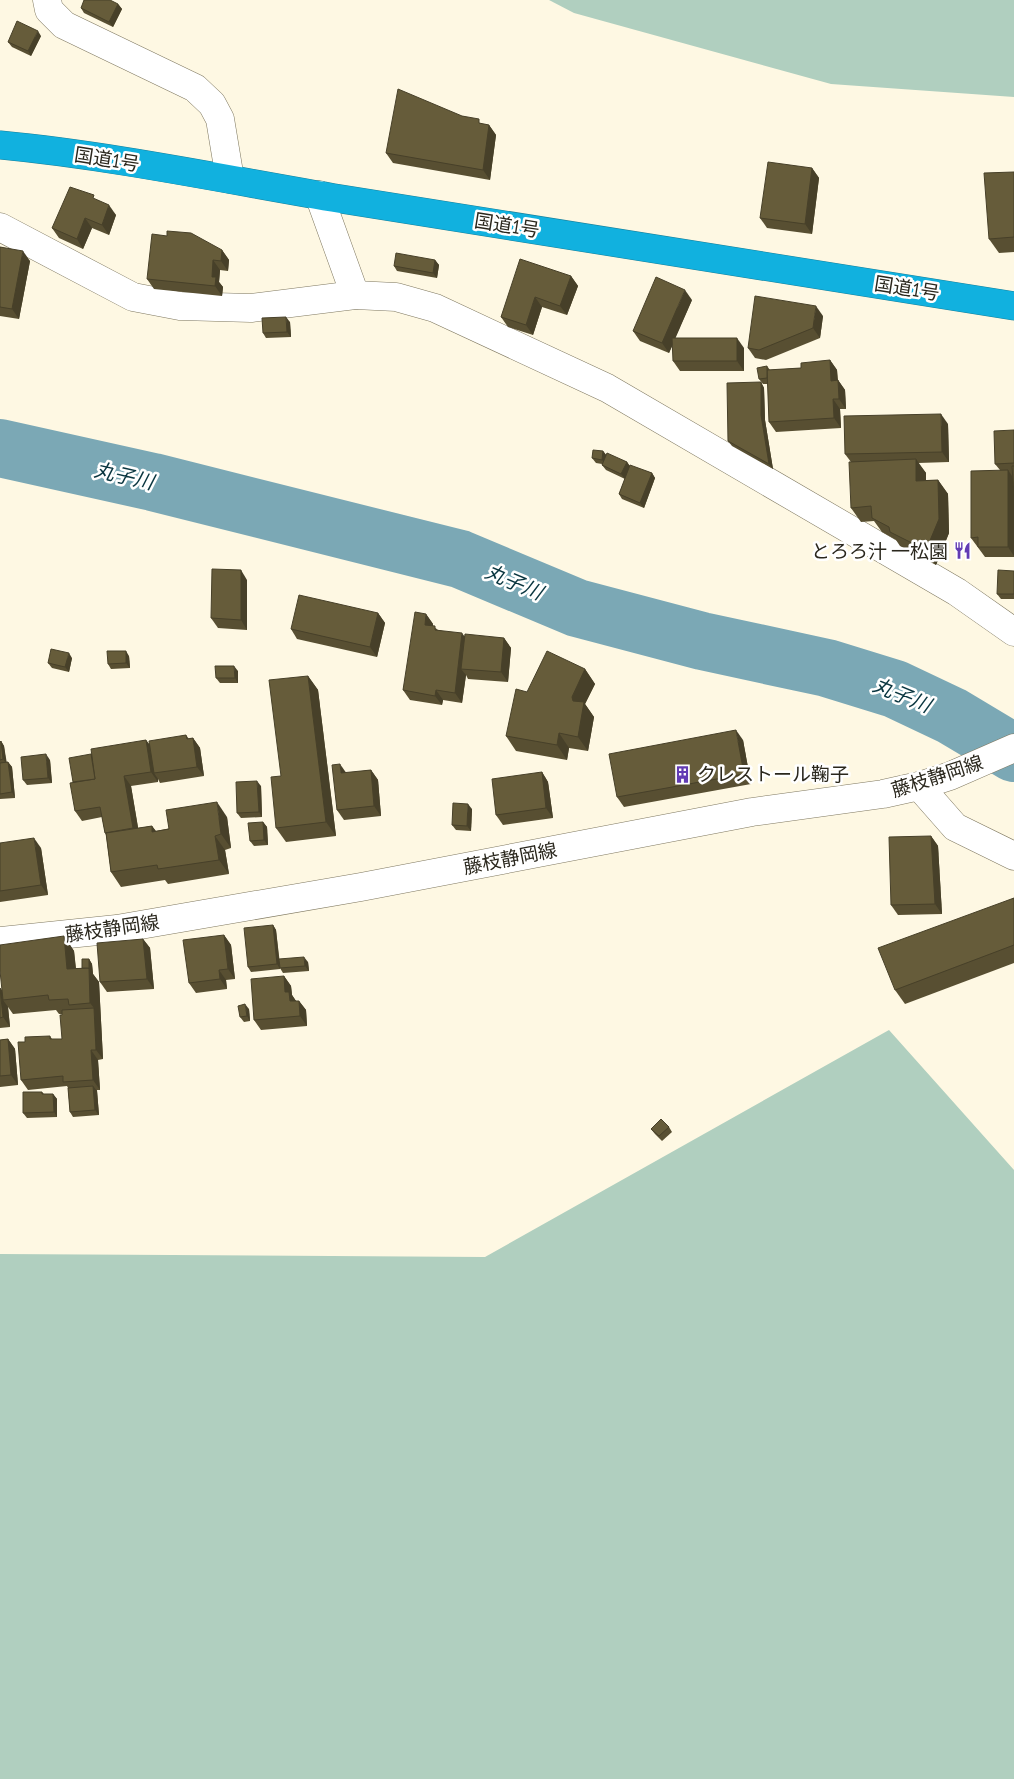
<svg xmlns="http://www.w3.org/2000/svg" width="1014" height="1779" font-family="'PT Sans Narrow','Noto Sans JP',sans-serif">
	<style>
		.green { fill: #b0cfbf }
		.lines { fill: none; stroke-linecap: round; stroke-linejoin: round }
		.river { stroke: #7ba8b5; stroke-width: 58 }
		.street-casing { stroke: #7f7860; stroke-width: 29 }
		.secondary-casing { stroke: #7f7860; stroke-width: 29 }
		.highway-casing { stroke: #1a819b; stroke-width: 29 }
		.street { stroke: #fff; stroke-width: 28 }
		.secondary { stroke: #fff; stroke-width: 28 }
		.highway { stroke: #11b1df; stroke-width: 28 }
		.wall { fill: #584f32 }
		.shaded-wall { fill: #474029 }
		.building { fill: #665c3a; stroke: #474029 }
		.labels { text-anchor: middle; stroke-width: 5; stroke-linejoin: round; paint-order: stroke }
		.street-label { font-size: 19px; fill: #2a271d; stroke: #fff }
		.poi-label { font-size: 19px; fill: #2a271d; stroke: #fff; text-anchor: end }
		.water-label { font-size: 20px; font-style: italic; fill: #09353f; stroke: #fff }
	</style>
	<rect width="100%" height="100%" fill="#fef8e3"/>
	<g class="green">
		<polygon points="549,0 1014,0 1014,97 831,84 574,13"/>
		<polygon points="889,1030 1014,1170 1014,1779 0,1779 0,1254 485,1257"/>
	</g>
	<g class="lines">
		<polyline class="river" points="0,448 153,482 460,559 577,608 702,641 827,668 895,689 952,716 1014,753"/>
		<defs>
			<g id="street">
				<polyline points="47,0 49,10 64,25 195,88 212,104 220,119 230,179"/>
				<polyline points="319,195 355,295"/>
				<polyline points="0,227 133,297 180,306 251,308 355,295 396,297 435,308 607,388 957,592 1014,632"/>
				<polyline points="919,786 955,827 1014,856"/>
			</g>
			<polyline id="secondary" points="0,941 117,929 361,887 752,812 883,794 919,786 950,776 1014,748"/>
			<path id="highway" d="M0 145C115 156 228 180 341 199 566 234 790 270 1014 306"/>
		</defs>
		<use href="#street" class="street-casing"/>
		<use href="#secondary" class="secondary-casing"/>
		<use href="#highway" class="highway-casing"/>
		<use href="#street" class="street"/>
		<use href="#secondary" class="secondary"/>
		<use href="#highway" class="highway"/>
	</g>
	<g class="wall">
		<polygon points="118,4 122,9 113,27 84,13 81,8"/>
		<polygon points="41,36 31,56 12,47 8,42"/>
		<polygon points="462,116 482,124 489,125 496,135 490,180 393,163 386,153"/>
		<polygon points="812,168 819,178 812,234 767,228 760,218"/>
		<polygon points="1014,172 1014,252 999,253 989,239"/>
		<polygon points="98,200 116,215 109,235 92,228 83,249 59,238 52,228"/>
		<polygon points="0,247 30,261 19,319 0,316"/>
		<polygon points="222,250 229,260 228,271 220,270 219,282 223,287 222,296 154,289 147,279"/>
		<polygon points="435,260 439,265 437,278 397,271 394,266"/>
		<polygon points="571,276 578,286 567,315 542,307 533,335 508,327 501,317"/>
		<polygon points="692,300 675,338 744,348 744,371 680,371 673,361 673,344 669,353 640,341 633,331"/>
		<polygon points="823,316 820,338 766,360 755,358 748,348"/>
		<polygon points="290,322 291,337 266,338 263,333"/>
		<polygon points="830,360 837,370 838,380 845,390 846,409 840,409 841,428 776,432 769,422 768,384 763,384 759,379 767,366 770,370 801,368"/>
		<polygon points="761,382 764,388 765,420 773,469 732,446 728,441"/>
		<polygon points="948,424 949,462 918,463 926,473 926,480 938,480 948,494 949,533 936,565 900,546 896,540 882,532 874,521 861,522 851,508 851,462 845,454"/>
		<polygon points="1014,430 1014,557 985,557 971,538 1000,470 995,464"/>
		<polygon points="603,451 606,455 627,462 630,466 652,473 655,478 644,508 622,499 619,494 625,479 606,470 602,465 602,464 596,463 592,458"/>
		<polygon points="1014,571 1014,599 1001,599 997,594"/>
		<polygon points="247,580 247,630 218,628 211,618"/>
		<polygon points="378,613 385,623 377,657 297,639 291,629"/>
		<polygon points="426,614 433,624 433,626 438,630 465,636 504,638 511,648 508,682 468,679 466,675 462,703 443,700 442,705 410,700 403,690"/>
		<polygon points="129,656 130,668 111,669 108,664"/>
		<polygon points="72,658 69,672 52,668 48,663"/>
		<polygon points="585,669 595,684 585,704 594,717 588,751 569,748 567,760 516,751 506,736 527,692"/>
		<polygon points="238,671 238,683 220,683 216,678"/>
		<polygon points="308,676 318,690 336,836 286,842 276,828 281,776"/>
		<polygon points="186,735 189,739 193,738 200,748 204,776 160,783 158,779 158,782 131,786 138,828 152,826 156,831 227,817 231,848 225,850 229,874 168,884 165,880 121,887 111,872 106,835 105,833 102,817 82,821 75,811 73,782 91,754 146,740 150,745"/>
		<polygon points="743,740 751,784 624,807 617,797"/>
		<polygon points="1,741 4,746 6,762 8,762 12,767 15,798 0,799 0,742"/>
		<polygon points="50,760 52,783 27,785 23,780"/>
		<polygon points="371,770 378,780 381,816 344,820 337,810 346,773"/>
		<polygon points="542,772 548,782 553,818 503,825 496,815"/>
		<polygon points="261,786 262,817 241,818 237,813"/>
		<polygon points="472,809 471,831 456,830 452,825"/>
		<polygon points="263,822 267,827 268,845 254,846 250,841"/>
		<polygon points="931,836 938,846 942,914 898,915 891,905"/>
		<polygon points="0,843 41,848 48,895 0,902"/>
		<polygon points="1014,898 1014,963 905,1004 895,990"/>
		<polygon points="273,925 276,930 280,964 308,962 309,971 283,973 280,968 280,969 251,972 248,967"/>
		<polygon points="224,935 231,945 235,979 226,980 227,989 196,993 189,983"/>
		<polygon points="64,936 74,951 76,968 82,968 89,959 92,964 93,974 99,982 103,1059 98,1060 100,1090 97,1090 99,1115 73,1117 70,1112 68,1088 67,1086 28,1090 21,1080 25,1042 50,1036 52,1039 62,1039 62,1014 59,1014 56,1010 13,1014 8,1007 10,1027 0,1028 0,988 2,990"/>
		<polygon points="143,939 150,948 154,989 107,992 100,982"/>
		<polygon points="284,976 291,986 292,995 296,1001 299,1001 306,1010 307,1026 261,1030 254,1020"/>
		<polygon points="249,1009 250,1021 244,1022 240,1017"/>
		<polygon points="8,1039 15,1049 18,1085 0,1087 0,1040"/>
		<polygon points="42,1092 44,1094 53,1094 57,1099 57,1117 27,1118 23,1113"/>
		<polygon points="669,1127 672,1132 662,1141 655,1134 651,1129"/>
	</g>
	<g class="shaded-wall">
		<polygon points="118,4 122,9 113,27 109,22"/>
		<polygon points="38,31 41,36 31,56 28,51"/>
		<polygon points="489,125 496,135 490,180 483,170"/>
		<polygon points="812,168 819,178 812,234 805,224"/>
		<polygon points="109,205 116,215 109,235 102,225"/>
		<polygon points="85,218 92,228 83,249 77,239"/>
		<polygon points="222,250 229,260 228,271 221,261"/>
		<polygon points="23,251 30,261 19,319 12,309"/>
		<polygon points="213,260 220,270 219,282 223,287 222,296 215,286 212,277"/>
		<polygon points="435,260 439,265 437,278 433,273"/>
		<polygon points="571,276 578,286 567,315 560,306"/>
		<polygon points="685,290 692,300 669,353 662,343"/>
		<polygon points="535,297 542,307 533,335 526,325"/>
		<polygon points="816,306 823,316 820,338 813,328"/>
		<polygon points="286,317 290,322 291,337 287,332"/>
		<polygon points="737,338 744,348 744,371 737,361"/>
		<polygon points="830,360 837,370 838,391 831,381"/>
		<polygon points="838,380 845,390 846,409 839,399"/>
		<polygon points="761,382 764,388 765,420 773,469 769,464 761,415"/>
		<polygon points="833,399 840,409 841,428 834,418"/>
		<polygon points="941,414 948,424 949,462 942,452"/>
		<polygon points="603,451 607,456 606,465 602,460"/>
		<polygon points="916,459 926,473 926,495 916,481"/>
		<polygon points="627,462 630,467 625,479 621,474"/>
		<polygon points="1008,470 1014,479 1014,556 1008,547"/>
		<polygon points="652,473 655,478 644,508 640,503"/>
		<polygon points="938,480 948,494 949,533 936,565 926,550"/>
		<polygon points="241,570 247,580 247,630 241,620"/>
		<polygon points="378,613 385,623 377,657 370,647"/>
		<polygon points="426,614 433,624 432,635 425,625"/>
		<polygon points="462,633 469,643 461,669 466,675 462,703 455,693"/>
		<polygon points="504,638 511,648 508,682 501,672"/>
		<polygon points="126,651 129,656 130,668 126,663"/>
		<polygon points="69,653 72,658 69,672 65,667"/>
		<polygon points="234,666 238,671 238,683 235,678"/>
		<polygon points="585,669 595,684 585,704 594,717 588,751 578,737 573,701 572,697"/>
		<polygon points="308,676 318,690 336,836 326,822"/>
		<polygon points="436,690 443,700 442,705 435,696"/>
		<polygon points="736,730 743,740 751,784 744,774"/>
		<polygon points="559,733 569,748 567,760 557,745"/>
		<polygon points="193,738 200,748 204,776 197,767"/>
		<polygon points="146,740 153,750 154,773 158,779 158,782 151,772"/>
		<polygon points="1,741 4,746 7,764 3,759"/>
		<polygon points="46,754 50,760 52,783 48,778"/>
		<polygon points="8,762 12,767 15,798 12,792"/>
		<polygon points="340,764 347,774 341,773"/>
		<polygon points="371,770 378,780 381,816 374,806"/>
		<polygon points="542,772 548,782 553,818 546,808"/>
		<polygon points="124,776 131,786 140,839 133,829"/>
		<polygon points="257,781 261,786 262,817 259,812"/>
		<polygon points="217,802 227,817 231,848 221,834"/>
		<polygon points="468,804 472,809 471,831 467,826"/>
		<polygon points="263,822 267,827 268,845 264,840"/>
		<polygon points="152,826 162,840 152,832"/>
		<polygon points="215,836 225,850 229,874 219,860"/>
		<polygon points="931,836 938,846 942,914 935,904"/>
		<polygon points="34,838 41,848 48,895 41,885"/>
		<polygon points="273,925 276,930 280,969 277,964"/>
		<polygon points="224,935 231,945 235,979 228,969"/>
		<polygon points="64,936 74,951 77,983 67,969"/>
		<polygon points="143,939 150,948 154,989 147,979"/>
		<polygon points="304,957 308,962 309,971 305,966"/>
		<polygon points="89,959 92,964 93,974 99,982 103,1059 96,1050 94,1008 90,1003"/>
		<polygon points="219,970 226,980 227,989 220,979"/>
		<polygon points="284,976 291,986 292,995 296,1001 290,1001 285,992"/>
		<polygon points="0,988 7,997 3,1000 8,1007 10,1027 3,1017"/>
		<polygon points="299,1001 306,1010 307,1026 300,1016"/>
		<polygon points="245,1004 249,1009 250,1021 247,1016"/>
		<polygon points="8,1039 15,1049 18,1085 11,1075"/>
		<polygon points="91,1050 98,1060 100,1090 93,1080"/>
		<polygon points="93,1086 97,1091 99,1115 95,1110"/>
		<polygon points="53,1094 57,1099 57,1117 54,1112"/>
	</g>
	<g class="building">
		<polygon points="84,0 110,0 118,4 109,22 81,8"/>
		<polygon points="17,21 38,31 28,51 8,42"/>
		<polygon points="398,89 462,116 479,119 479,123 489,125 483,170 386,153"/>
		<polygon points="768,162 812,168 805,224 760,218"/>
		<polygon points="1014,172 1014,237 989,239 984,173"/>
		<polygon points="70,187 94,195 93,198 109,205 102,225 85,218 77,239 52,228"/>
		<polygon points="167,231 191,233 222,250 221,261 213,260 212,277 216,277 215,286 147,279 152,234 167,236"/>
		<polygon points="0,247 23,251 12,309 0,307"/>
		<polygon points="396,253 435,260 433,273 394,266"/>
		<polygon points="520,259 571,276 560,306 535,297 526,325 501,317"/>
		<polygon points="656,277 685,290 662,343 633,331"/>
		<polygon points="755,296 816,306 813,328 759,350 748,348"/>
		<polygon points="286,317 287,332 263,333 262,318"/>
		<polygon points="672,338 737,338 737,361 673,361"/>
		<polygon points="830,360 831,381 838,380 839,399 833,399 834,418 769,422 767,370 801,368 801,363"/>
		<polygon points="767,366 767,378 759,379 757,368"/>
		<polygon points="761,382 761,415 769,464 728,441 727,383"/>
		<polygon points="941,414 942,452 845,454 844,416"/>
		<polygon points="1014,430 1014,463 995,464 994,431"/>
		<polygon points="593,450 603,451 602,460 592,458"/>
		<polygon points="607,453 627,462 621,474 602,465"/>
		<polygon points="916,459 916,481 938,480 939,519 926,550 890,532 889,527 872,518 871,506 851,508 849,462"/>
		<polygon points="630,465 652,473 640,503 619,494"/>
		<polygon points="1012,466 1014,466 1014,496"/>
		<polygon points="1008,470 1008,547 978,547 978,537 971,538 971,471"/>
		<polygon points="212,569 241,570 241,620 211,618"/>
		<polygon points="998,570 1014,571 1014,594 997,594"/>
		<polygon points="299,595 378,613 370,647 291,629"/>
		<polygon points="415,612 426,614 425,625 435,626 435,630 462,633 455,693 436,690 435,696 403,690"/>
		<polygon points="465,634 504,638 501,672 461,669"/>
		<polygon points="51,649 69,653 65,667 48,663"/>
		<polygon points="107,651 126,651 126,663 108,664"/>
		<polygon points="547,651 585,669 572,697 573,701 584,702 578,737 559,733 557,745 506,736 516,689 527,692"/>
		<polygon points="215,666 234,666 235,678 216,678"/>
		<polygon points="308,676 326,822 276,828 271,777 281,776 269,680"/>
		<polygon points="736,730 744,774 617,797 609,754"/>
		<polygon points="186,735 187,739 193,738 197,767 154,773 149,741"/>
		<polygon points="146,740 151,772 124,776 133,828 105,833 100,807 75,811 70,783 95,779 91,749"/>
		<polygon points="1,741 3,759 0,760 0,742"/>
		<polygon points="46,754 48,778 23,780 21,757"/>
		<polygon points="91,754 95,779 73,782 69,758"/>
		<polygon points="8,762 12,792 0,794 0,763"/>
		<polygon points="340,764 341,773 371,770 374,806 337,810 332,765"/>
		<polygon points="542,772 546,808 496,815 492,779"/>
		<polygon points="257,781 259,812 237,813 236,782"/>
		<polygon points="217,802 221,834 215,836 219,860 158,869 157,865 111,872 106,833 152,826 152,832 169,829 166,810"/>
		<polygon points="453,803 468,804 467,826 452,825"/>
		<polygon points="263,822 264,840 250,841 248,823"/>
		<polygon points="931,836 935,904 891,905 889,837"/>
		<polygon points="34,838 41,885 0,891 0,843"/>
		<polygon points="1014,898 1014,945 895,990 878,948"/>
		<polygon points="273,925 277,964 248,967 244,928"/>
		<polygon points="224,935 228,969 219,970 220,979 189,983 183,940"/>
		<polygon points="64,936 67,969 89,968 90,1003 69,1005 68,999 49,1000 48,995 3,1000 0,971 0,945"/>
		<polygon points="143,939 147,979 100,982 97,943"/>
		<polygon points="304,957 305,966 280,968 279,959"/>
		<polygon points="82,959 89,959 89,969 89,968 82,968"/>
		<polygon points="284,976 285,992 289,992 290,1001 299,1001 300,1016 254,1020 251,979"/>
		<polygon points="0,988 3,1017 0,1018"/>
		<polygon points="245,1004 247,1016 240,1017 238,1006"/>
		<polygon points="94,1008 96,1050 91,1050 93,1080 63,1082 63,1076 21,1080 18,1042 25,1042 25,1037 50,1036 50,1039 62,1039 60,1015 62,1015 62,1010"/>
		<polygon points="8,1039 11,1075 0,1076 0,1040"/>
		<polygon points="93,1086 95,1110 70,1112 68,1088"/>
		<polygon points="23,1092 42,1092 42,1094 53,1094 54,1112 23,1113"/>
		<polygon points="661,1119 669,1127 659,1136 651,1129"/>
	</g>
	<defs>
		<symbol id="restaurant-bare" viewBox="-9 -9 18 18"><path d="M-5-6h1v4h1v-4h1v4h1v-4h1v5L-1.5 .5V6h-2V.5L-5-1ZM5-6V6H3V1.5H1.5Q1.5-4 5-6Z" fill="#623bb3" stroke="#fff" stroke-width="2.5" paint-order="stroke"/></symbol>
		<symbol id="building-bare" viewBox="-9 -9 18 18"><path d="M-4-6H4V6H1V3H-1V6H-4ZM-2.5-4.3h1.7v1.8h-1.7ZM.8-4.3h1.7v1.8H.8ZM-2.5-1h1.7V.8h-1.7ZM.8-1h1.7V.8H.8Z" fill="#623bb3" stroke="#fff" stroke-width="2.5" paint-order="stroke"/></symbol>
	</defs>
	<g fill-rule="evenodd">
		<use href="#restaurant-bare" x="950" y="538" width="25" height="25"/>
		<use href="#building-bare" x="670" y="762" width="25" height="25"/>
	</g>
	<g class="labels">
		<g class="street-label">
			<text transform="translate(107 159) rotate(9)" y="7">国道1号</text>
			<text transform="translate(507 225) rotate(9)" y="7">国道1号</text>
			<text transform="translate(907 288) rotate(9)" y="7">国道1号</text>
			<text transform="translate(937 776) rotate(-18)" y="7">藤枝静岡線</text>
			<text transform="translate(510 858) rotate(-11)" y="7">藤枝静岡線</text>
			<text transform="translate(112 928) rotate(-8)" y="7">藤枝静岡線</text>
		</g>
		<g class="poi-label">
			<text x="948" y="558">とろろ汁 一松園</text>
			<text x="697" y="781" text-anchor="start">クレストール鞠子</text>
		</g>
		<g class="water-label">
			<text transform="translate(124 476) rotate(13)" y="7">丸子川</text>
			<text transform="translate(514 582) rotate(23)" y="7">丸子川</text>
			<text transform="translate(902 695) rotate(22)" y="7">丸子川</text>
		</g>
	</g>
</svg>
